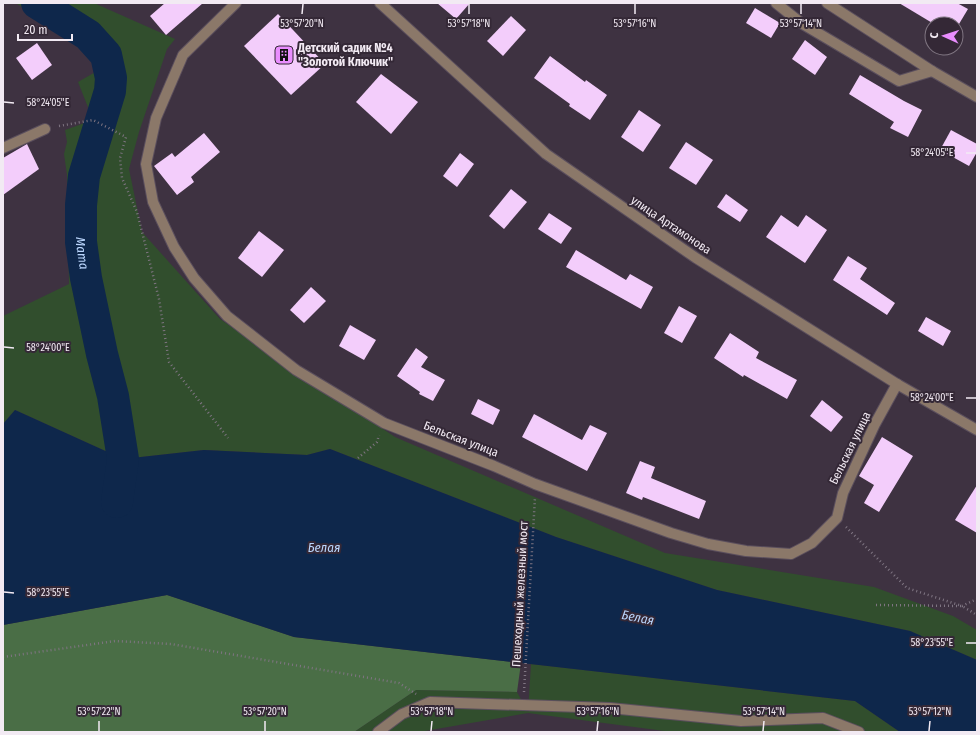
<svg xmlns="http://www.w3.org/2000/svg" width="980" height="735" font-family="'Fira Sans Condensed',sans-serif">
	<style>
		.green { fill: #314e2d }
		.forest { fill: #4a6e46 }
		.water { fill: #0e274b }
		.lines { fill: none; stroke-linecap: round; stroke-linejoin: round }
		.river { stroke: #0e274b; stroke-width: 32 }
		.building { fill: #f3cdfb }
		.minor-casing { stroke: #5b4f5d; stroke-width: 12 }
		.path { stroke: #7f7582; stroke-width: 2.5; stroke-dasharray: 1 3; stroke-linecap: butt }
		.minor { stroke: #8b7869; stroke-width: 10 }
		.ticks { fill: none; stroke: #f2eaf3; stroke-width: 1.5 }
		.labels { text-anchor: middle; stroke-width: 4; stroke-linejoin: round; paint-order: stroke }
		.poi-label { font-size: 12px; font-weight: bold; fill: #f2eaf3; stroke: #342836; text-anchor: start }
		.street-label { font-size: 12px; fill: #f2eaf3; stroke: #342836 }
		.water-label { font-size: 13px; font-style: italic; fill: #bad5fc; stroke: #342836 }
		.ticks-label { font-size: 10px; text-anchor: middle; fill: #f2eaf3; stroke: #342836; stroke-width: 4; stroke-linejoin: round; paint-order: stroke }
	</style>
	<rect width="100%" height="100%" fill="#3e3241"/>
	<g class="green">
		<polygon points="15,3 94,3 175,39 167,49 139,132 129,169 142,232 220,319 395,437 665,553 874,587 953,616 977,630 977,660 910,631 717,590 556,537 330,449 307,455 204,450 123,459 15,410 3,424 3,316 69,284 67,175 64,154 67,142 65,130 93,120 78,82 104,67 89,43"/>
		<polygon points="531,664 855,701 900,732 672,732 528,713 425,731 423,732 354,732 416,690 517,692 528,712"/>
	</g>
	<polygon class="forest" points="167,595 294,637 521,663 517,692 416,690 354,732 3,732 3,625"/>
	<polygon class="water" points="15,410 123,459 204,450 307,455 330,449 556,537 717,590 910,631 977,660 977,732 900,732 855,701 294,637 167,595 3,625 3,424"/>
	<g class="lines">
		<path class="river" id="s1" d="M37 3 88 35 106 55 111 78 110 91 84 176 81 205V242L86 278 102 354 113 396 123 459 117 502"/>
	</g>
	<g class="building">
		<polygon points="165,3 203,3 166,35 150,16"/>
		<polygon points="437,3 470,3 456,19"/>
		<polygon points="899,3 957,3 968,9 959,24 934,24"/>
		<polygon points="755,8 780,23 771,38 746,23"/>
		<polygon points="278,14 325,64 291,95 244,46"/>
		<polygon points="511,16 526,30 503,56 487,41"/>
		<polygon points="805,40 827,57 815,75 792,59"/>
		<polygon points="37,43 52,65 32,80 16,58"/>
		<polygon points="550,56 585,82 586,80 607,95 590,120 569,106 570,104 534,78"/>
		<polygon points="381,74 418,102 391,134 356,102"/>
		<polygon points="860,75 904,101 922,110 908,137 890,128 894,122 849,94"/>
		<polygon points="639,110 661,125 643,152 621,137"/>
		<polygon points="951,130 977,144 977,152 969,166 940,150"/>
		<polygon points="204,133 220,152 191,177 194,182 177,195 154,166 172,153 175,157"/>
		<polygon points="686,142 713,160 696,185 669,168"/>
		<polygon points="27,144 39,169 3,195 3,158"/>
		<polygon points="460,153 474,164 457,187 443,176"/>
		<polygon points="511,189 527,202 504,229 489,216"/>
		<polygon points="726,194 748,210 740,222 717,207"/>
		<polygon points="549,213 572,228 561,244 538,229"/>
		<polygon points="781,215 798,227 806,215 827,230 805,263 766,237"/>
		<polygon points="259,231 284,250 262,277 238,258"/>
		<polygon points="576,250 626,280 630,274 653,287 641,309 566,267"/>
		<polygon points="848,256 867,268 860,279 895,303 887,315 833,280"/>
		<polygon points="311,287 326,301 304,323 290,310"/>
		<polygon points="679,306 697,316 682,343 664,333"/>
		<polygon points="926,317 951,331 943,346 918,331"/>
		<polygon points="350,325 376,340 364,360 339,346"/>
		<polygon points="730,333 759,352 756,358 797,380 787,399 744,375 743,377 714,358"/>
		<polygon points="416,348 428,357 421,367 445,380 433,401 419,394 420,392 397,376"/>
		<polygon points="478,399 500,410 493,425 471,414"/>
		<polygon points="822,400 843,417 831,432 810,416"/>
		<polygon points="534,414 582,440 590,425 607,433 587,471 522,437"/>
		<polygon points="882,437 913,456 879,512 864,503 874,485 859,476"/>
		<polygon points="640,461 655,467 651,478 706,501 699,519 643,497 642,500 626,493"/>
		<polygon points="977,485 977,533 955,520"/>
	</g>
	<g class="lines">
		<defs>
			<g id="minor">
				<polyline points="236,3 183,55 156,118 146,164 153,202 174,247 194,278 227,316 296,370 384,423 494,466 535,484 671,533 708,544 746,551 791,554 812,543 837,518 843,493 875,424 897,384"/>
				<polyline points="380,3 546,154 696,258 897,384 977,430"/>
				<polyline points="776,3 801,23 899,81 932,71"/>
				<polyline points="827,3 932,71 977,97"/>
				<polyline points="3,148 45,129"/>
				<polyline points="378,732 402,714 430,702 610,708 741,721 823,718 859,732"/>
			</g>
		</defs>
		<use href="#minor" class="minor-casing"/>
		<g class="path">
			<polyline points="59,126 93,120 126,137 120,158 122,178 137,212 159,299 169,362 228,438"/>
			<polyline points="358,458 377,442 379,435"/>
			<polyline points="846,527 907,588 962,606 977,599"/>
			<polyline points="876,605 962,606 977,615"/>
			<polyline points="3,657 115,641 171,644 399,683 416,694"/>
			<polyline points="524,692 535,497"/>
		</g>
		<use href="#minor" class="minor"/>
	</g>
	<path class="ticks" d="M302 14 303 4M469 14V4M635 14V4M801 14V4M4 102 14 103M966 153H976M4 347 14 348M966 398H976M4 592 14 593M966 643H976M99 731V721M265 731V721M431 731 432 721M597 731 598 721M763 731 764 721M929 731 930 721"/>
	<defs>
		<symbol id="building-square" viewBox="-11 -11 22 22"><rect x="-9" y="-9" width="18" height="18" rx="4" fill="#e98dfe" stroke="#342836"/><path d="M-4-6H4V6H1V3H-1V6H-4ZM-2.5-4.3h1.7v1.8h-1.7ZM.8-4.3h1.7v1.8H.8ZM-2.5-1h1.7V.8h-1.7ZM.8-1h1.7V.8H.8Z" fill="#111"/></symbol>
	</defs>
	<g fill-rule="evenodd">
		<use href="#building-square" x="273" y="44" width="22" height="22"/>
	</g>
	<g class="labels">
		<g class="poi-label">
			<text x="298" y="52">Детский садик №4<tspan x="298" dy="14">"Золотой Ключик"</tspan></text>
		</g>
		<g class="street-label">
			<text transform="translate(671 225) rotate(34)" y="4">улица Артамонова</text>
			<text transform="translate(461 439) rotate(21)" y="4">Бельская улица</text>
			<text transform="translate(850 448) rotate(-64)" y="4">Бельская улица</text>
			<text transform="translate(520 594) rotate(-87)" y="4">Пешеходный железный мост</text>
		</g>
		<g class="water-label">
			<text dy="5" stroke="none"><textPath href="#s1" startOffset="290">Мата</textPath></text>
			<text x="324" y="552">Белая</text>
			<text transform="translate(638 617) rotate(11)" y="5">Белая</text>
		</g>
	</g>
	<g class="ticks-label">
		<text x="302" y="27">53°57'20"N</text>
		<text x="469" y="27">53°57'18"N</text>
		<text x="635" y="27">53°57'16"N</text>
		<text x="801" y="27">53°57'14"N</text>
		<text x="48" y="106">58°24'05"E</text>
		<text x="932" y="156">58°24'05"E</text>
		<text x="48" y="351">58°24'00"E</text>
		<text x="932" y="401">58°24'00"E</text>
		<text x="48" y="596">58°23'55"E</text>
		<text x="932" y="646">58°23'55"E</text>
		<text x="99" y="715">53°57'22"N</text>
		<text x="265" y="715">53°57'20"N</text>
		<text x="432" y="715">53°57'18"N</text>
		<text x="598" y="715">53°57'16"N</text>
		<text x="764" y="715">53°57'14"N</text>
		<text x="930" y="715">53°57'12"N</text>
	</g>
	<rect width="980" height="735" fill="none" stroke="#f2eaf3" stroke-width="8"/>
	<g transform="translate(944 36) rotate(273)"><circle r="19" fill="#342836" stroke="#807682"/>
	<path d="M0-3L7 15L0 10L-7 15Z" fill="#e98dfe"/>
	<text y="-6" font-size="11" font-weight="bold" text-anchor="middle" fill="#f2eaf3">С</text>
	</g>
	<path d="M18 34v6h54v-6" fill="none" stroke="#f2eaf3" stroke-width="2"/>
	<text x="24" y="34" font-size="12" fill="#f2eaf3" stroke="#342836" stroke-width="3" paint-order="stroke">20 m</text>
</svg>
